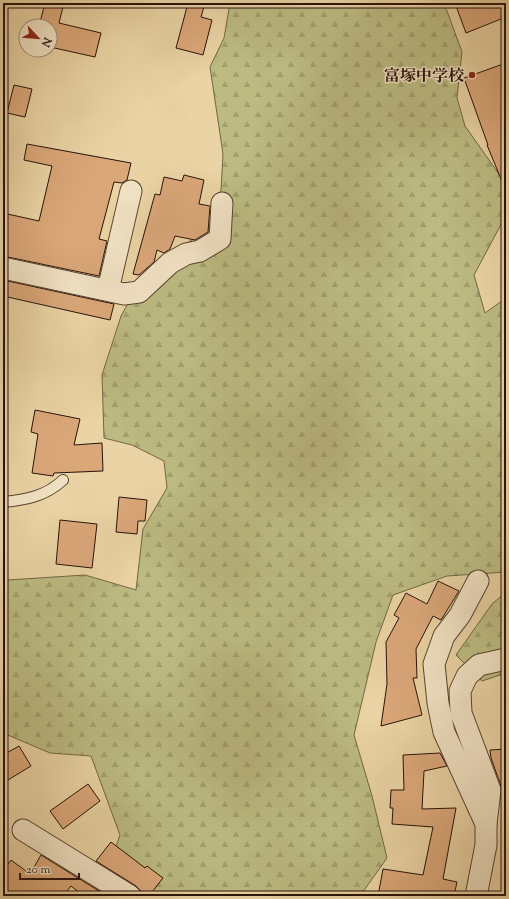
<svg xmlns="http://www.w3.org/2000/svg" width="509" height="899" font-family="'Sorts Mill Goudy','Noto Serif JP',serif">
	<style>
		.forest { fill: url(#forest-firs); stroke: #726746 }
		.building { fill: #daa779; stroke: #28130a }
		.lines { fill: none; stroke-linecap: round; stroke-linejoin: round }
		.service-casing { stroke: #584330; stroke-width: 12 }
		.minor-casing { stroke: #584330; stroke-width: 23 }
		.service { stroke: #f1e2c4; stroke-width: 10 }
		.minor { stroke: #f1e2c4; stroke-width: 21 }
		.poi-dot { fill: #8f2418; stroke: #f1e2c4; stroke-width: 1.5 }
		.labels { text-anchor: middle; stroke-width: 3; stroke-linejoin: round; paint-order: stroke }
		.poi-label { font-size: 16px; font-weight: bold; fill: #28130a; stroke: #f1e2c4; text-anchor: end }
	</style>
	<defs>
		<pattern id="forest-firs" width="22" height="20" patternUnits="userSpaceOnUse"><rect width="22" height="20" fill="#bcbb82"/><path d="M5 1l3.5 6h-7zM16 11l3.5 6h-7z" fill="#a2a06f"/></pattern>
	</defs>
	<rect width="100%" height="100%" fill="#ead3a4"/>
	<filter id="stains"><feTurbulence type="fractalNoise" baseFrequency=".005" numOctaves="4"/><feColorMatrix values="0 0 0 0 .2 0 0 0 0 .09 0 0 0 0 .02 0 0 0 .5 -.17"/></filter>
	<radialGradient id="worn" r=".72"><stop offset=".6" stop-color="#630" stop-opacity="0"/><stop offset="1" stop-color="#630" stop-opacity=".3"/></radialGradient>
	<g class="forest">
		<polygon points="230,3 444,3 462,52 457,98 465,126 506,184 506,215 474,275 485,313 506,298 506,572 447,576 393,595 376,642 354,735 372,796 387,858 360,896 127,896 110,863 120,835 91,756 50,753 3,733 3,583 8,580 85,575 136,590 143,529 167,488 164,461 132,445 104,438 102,375 121,316 145,273 200,234 221,190 223,154 210,67 224,38"/>
		<polygon points="506,592 506,673 482,681 456,655 492,604"/>
	</g>
	<g class="building">
		<polygon points="45,3 64,3 59,23 101,33 95,57 50,47 50,26 39,26"/>
		<polygon points="188,3 205,3 201,17 212,20 203,55 176,48"/>
		<polygon points="455,3 506,3 506,17 466,33"/>
		<polygon points="506,63 506,191 487,145 488,145 464,78"/>
		<polygon points="14,85 32,89 25,117 7,113"/>
		<polygon points="27,144 131,163 127,180 122,183 114,182 99,239 107,241 99,276 3,256 3,213 39,221 52,166 24,160"/>
		<polygon points="184,175 204,180 199,204 210,206 208,232 195,240 175,236 170,249 164,253 157,250 154,262 139,275 133,274 155,194 160,195 164,177 182,181"/>
		<polygon points="3,280 114,304 110,320 3,296"/>
		<polygon points="35,410 80,419 74,445 102,443 103,471 54,473 53,476 32,473 38,434 31,432"/>
		<polygon points="119,497 147,500 145,521 138,521 137,534 116,532"/>
		<polygon points="60,520 97,524 92,568 56,564"/>
		<polygon points="438,581 459,591 441,620 433,616 416,649 417,678 413,678 422,715 381,726 387,684 386,642 399,618 394,615 406,593 427,604"/>
		<polygon points="19,746 31,766 3,783 3,755"/>
		<polygon points="506,749 506,796 501,797 501,786 491,758 490,750"/>
		<polygon points="440,753 447,766 424,771 422,809 456,808 443,879 457,882 454,896 378,896 383,869 423,875 433,827 392,824 393,808 390,808 391,790 404,790 403,755"/>
		<polygon points="88,784 100,801 63,829 50,811"/>
		<polygon points="111,842 145,868 147,866 163,878 149,896 142,896 140,890 136,886 96,861"/>
		<polygon points="41,855 107,896 84,896 71,886 63,896 9,896 3,892 3,871 11,860 30,874"/>
	</g>
	<g class="lines">
		<defs>
			<path id="service" d="M3 502C26 500 46 496 63 480"/>
			<g id="minor">
				<polyline points="3,268 124,294 139,292 170,263 186,254 200,251 220,239 222,203"/>
				<polyline points="108,290 131,191"/>
				<polyline points="486,824 490,790 461,713 460,691 467,676 479,665 506,659"/>
				<polyline points="23,830 130,896"/>
				<polyline points="476,896 486,845 486,824 444,732 438,703 434,664 444,636 460,615 478,581"/>
			</g>
		</defs>
		<use href="#service" class="service-casing"/>
		<use href="#minor" class="minor-casing"/>
		<use href="#service" class="service"/>
		<use href="#minor" class="minor"/>
	</g>
	<circle class="poi-dot" cx="472" cy="75" r="4"/>
	<g class="labels">
		<g class="poi-label">
			<text x="464" y="81">富塚中学校</text>
		</g>
	</g>
	<rect width="509" height="899" fill="none" stroke="#ead3a4" stroke-width="16"/>
	<rect x="4" y="4" width="501" height="891" fill="none" stroke="#28130a" stroke-width="2"/>
	<rect x="8" y="8" width="493" height="883" fill="none" stroke="#28130a"/>
	<g transform="translate(38 38) rotate(116)"><circle r="19" fill="#f1e2c4" stroke="#a18f7a"/>
	<path d="M0-3L7 15L0 10L-7 15Z" fill="#8f2418"/>
	<text y="-6" font-size="11" font-weight="bold" text-anchor="middle" fill="#28130a">N</text>
	</g>
	<path d="M20 873v6h59v-6" fill="none" stroke="#28130a" stroke-width="2"/>
	<text x="26" y="873" font-size="12" fill="#28130a" stroke="#f1e2c4" stroke-width="3" paint-order="stroke">20 m</text>
	<rect width="100%" height="100%" filter="url(#stains)"/>
	<rect width="100%" height="100%" fill="url(#worn)"/>
</svg>
